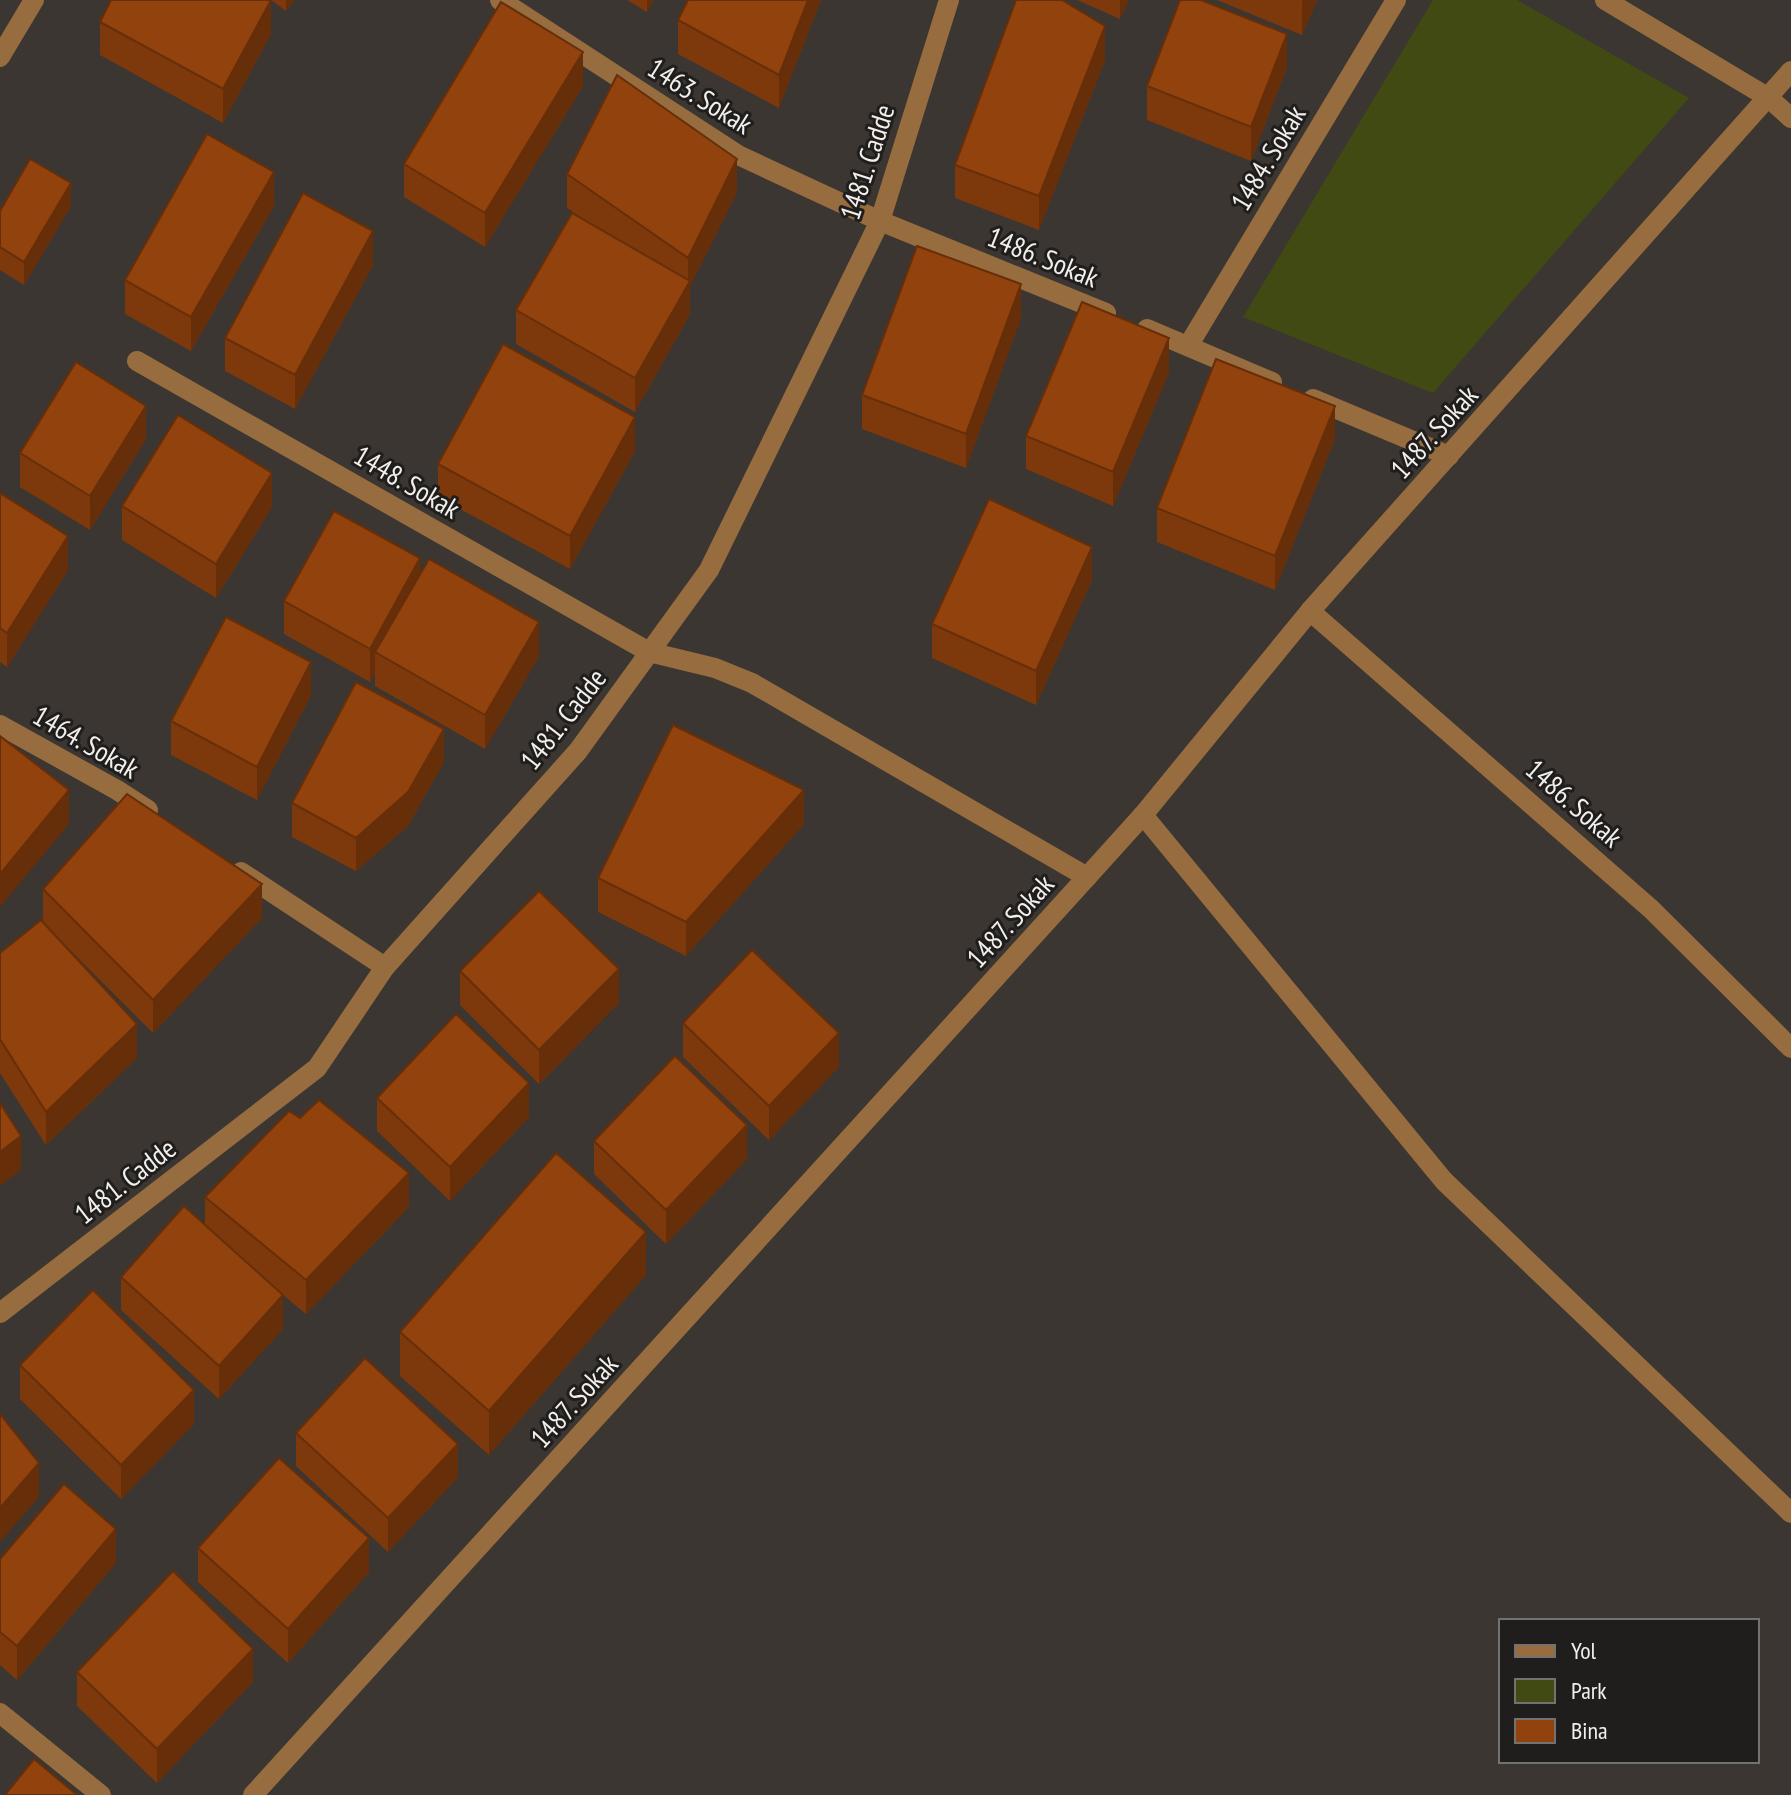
<svg xmlns="http://www.w3.org/2000/svg" width="1791" height="1795" font-family="'PT Sans Narrow',sans-serif">
	<style>
		.green { fill: #424a14 }
		.lines { fill: none; stroke-linecap: round; stroke-linejoin: round }
		.street { stroke: #976c3f; stroke-width: 20 }
		.wall { fill: #7d390b }
		.shaded-wall { fill: #662e09 }
		.building { fill: #91420d; stroke: #662e09; stroke-width: 2 }
		.labels { text-anchor: middle; stroke-width: 6; stroke-linejoin: round; paint-order: stroke }
		.street-label { font-size: 28px; fill: #f2efec; stroke: #201e1c }
	</style>
	<rect width="100%" height="100%" fill="#3b3631"/>
	<polygon class="green" points="1433,0 1517,0 1689,98 1433,393 1243,317"/>
	<g class="lines">
		<g class="street">
			<polyline points="500,0 738,155 880,221 1106,313"/>
			<polyline points="1605,0 1769,98 1791,118"/>
			<polyline points="0,57 34,0"/>
			<polyline points="1147,329 1272,382"/>
			<polyline points="1188,346 1396,0"/>
			<polyline points="137,361 649,652 715,668 752,683 1087,877"/>
			<polyline points="1313,399 1449,456"/>
			<polyline points="1310,611 1651,909 1791,1048"/>
			<polyline points="0,725 117,790 148,810"/>
			<polyline points="1143,815 1444,1181 1791,1513"/>
			<polyline points="241,872 385,967"/>
			<polyline points="0,1313 317,1068 385,967 578,751 709,570 880,221 949,0"/>
			<polyline points="0,1713 101,1795"/>
			<polyline points="253,1795 1087,877 1143,815 1310,611 1791,71"/>
		</g>
	</g>
	<g class="wall">
		<polygon points="111,0 294,0 286,11 271,0 271,34 223,123 100,55 100,22"/>
		<polygon points="627,0 653,0 647,12"/>
		<polygon points="688,0 821,0 779,108 678,54 678,20"/>
		<polygon points="1077,0 1129,0 1120,19"/>
		<polygon points="1217,0 1317,0 1302,35"/>
		<polygon points="1105,60 1039,230 955,198 955,165"/>
		<polygon points="1287,67 1251,161 1147,120 1147,86"/>
		<polygon points="583,86 485,247 404,197 404,164"/>
		<polygon points="567,174 737,192 690,286 690,314 635,412 516,344 516,310 585,220 567,208"/>
		<polygon points="71,206 24,285 0,270 0,211"/>
		<polygon points="274,206 191,351 125,314 125,280"/>
		<polygon points="373,265 295,409 225,371 225,338"/>
		<polygon points="1021,318 966,468 862,429 862,395"/>
		<polygon points="1169,372 1113,506 1026,469 1026,436"/>
		<polygon points="146,439 90,530 20,487 20,453"/>
		<polygon points="1335,439 1275,590 1157,542 1157,508"/>
		<polygon points="635,451 570,569 438,497 438,464"/>
		<polygon points="0,493 68,570 7,667 0,662"/>
		<polygon points="122,506 272,507 216,598 122,540"/>
		<polygon points="420,575 539,656 485,749 375,686 375,672 370,682 284,634 284,601"/>
		<polygon points="1092,580 1036,705 932,658 932,624"/>
		<polygon points="311,695 257,800 171,755 171,721"/>
		<polygon points="444,762 408,826 356,871 292,837 292,803"/>
		<polygon points="804,824 686,956 598,912 598,878"/>
		<polygon points="43,889 262,918 153,1033 43,923"/>
		<polygon points="0,953 137,1058 46,1145 0,1073"/>
		<polygon points="460,971 619,1003 539,1084 460,1005"/>
		<polygon points="683,1023 839,1067 769,1140 683,1057"/>
		<polygon points="377,1098 529,1117 450,1201 377,1131"/>
		<polygon points="594,1141 747,1159 666,1244 594,1174"/>
		<polygon points="205,1197 409,1207 306,1314 277,1290 283,1329 219,1399 121,1310 121,1277 205,1225"/>
		<polygon points="646,1275 489,1455 400,1376 400,1332"/>
		<polygon points="20,1365 194,1424 121,1499 20,1399"/>
		<polygon points="296,1433 458,1477 388,1552 296,1466"/>
		<polygon points="198,1548 369,1572 288,1663 198,1582"/>
		<polygon points="0,1559 116,1563 17,1680 0,1665"/>
		<polygon points="77,1672 253,1682 157,1783 77,1706"/>
	</g>
	<g class="shaded-wall">
		<polygon points="271,0 271,34 223,123 223,89"/>
		<polygon points="286,0 294,0 286,11"/>
		<polygon points="647,0 653,0 647,12"/>
		<polygon points="808,0 821,0 779,108 779,75"/>
		<polygon points="1120,0 1129,0 1120,19"/>
		<polygon points="1303,0 1317,0 1302,35 1302,1"/>
		<polygon points="1105,26 1105,60 1039,230 1039,196"/>
		<polygon points="1287,34 1287,67 1251,161 1251,127"/>
		<polygon points="583,52 583,86 485,247 485,213"/>
		<polygon points="737,159 737,192 690,286 690,314 635,412 635,378 688,285 688,258"/>
		<polygon points="274,172 274,206 191,351 191,317"/>
		<polygon points="71,183 71,206 24,285 24,262"/>
		<polygon points="373,231 373,265 295,409 295,375"/>
		<polygon points="1021,284 1021,318 966,468 966,434"/>
		<polygon points="1169,338 1169,372 1113,506 1113,472"/>
		<polygon points="146,406 146,439 90,530 90,496"/>
		<polygon points="1335,406 1335,439 1275,590 1275,556"/>
		<polygon points="635,417 635,451 570,569 570,536"/>
		<polygon points="272,473 272,507 216,598 216,564"/>
		<polygon points="68,536 68,570 7,667 7,633"/>
		<polygon points="1092,547 1092,580 1036,705 1036,671"/>
		<polygon points="420,558 420,592 375,652 375,672 370,682 370,649"/>
		<polygon points="539,622 539,656 485,749 485,715"/>
		<polygon points="311,662 311,695 257,800 257,767"/>
		<polygon points="444,729 444,762 408,826 356,871 356,838"/>
		<polygon points="69,790 69,824 0,907 0,874"/>
		<polygon points="804,790 804,824 686,956 686,922"/>
		<polygon points="262,884 262,918 153,1033 153,1000"/>
		<polygon points="619,969 619,1003 539,1084 539,1050"/>
		<polygon points="137,1024 137,1058 46,1145 46,1112"/>
		<polygon points="839,1033 839,1067 769,1140 769,1106"/>
		<polygon points="529,1083 529,1117 450,1201 450,1167"/>
		<polygon points="747,1125 747,1159 666,1244 666,1210"/>
		<polygon points="21,1136 21,1170 0,1186 0,1152"/>
		<polygon points="409,1173 409,1207 306,1314 306,1280"/>
		<polygon points="646,1232 646,1275 489,1455 489,1411"/>
		<polygon points="283,1295 283,1329 219,1399 219,1366"/>
		<polygon points="194,1390 194,1424 121,1499 121,1465"/>
		<polygon points="458,1444 458,1477 388,1552 388,1518"/>
		<polygon points="39,1463 39,1497 0,1542 0,1508"/>
		<polygon points="116,1529 116,1563 17,1680 17,1646"/>
		<polygon points="369,1538 369,1572 288,1663 288,1629"/>
		<polygon points="253,1649 253,1682 157,1783 157,1749"/>
	</g>
	<g class="building">
		<polygon points="111,0 271,0 223,89 100,22"/>
		<polygon points="688,0 808,0 779,75 678,20"/>
		<polygon points="1016,0 1062,0 1105,26 1039,196 955,165"/>
		<polygon points="1180,0 1201,0 1287,34 1251,127 1147,86"/>
		<polygon points="501,2 583,52 485,213 404,164"/>
		<polygon points="617,75 737,159 688,258 567,174"/>
		<polygon points="207,134 274,172 191,317 125,280"/>
		<polygon points="30,159 71,183 24,262 0,247 0,211"/>
		<polygon points="303,193 373,231 295,375 225,338"/>
		<polygon points="572,213 690,281 635,378 516,310"/>
		<polygon points="917,246 1021,284 966,434 862,395"/>
		<polygon points="1082,302 1169,338 1113,472 1026,436"/>
		<polygon points="503,344 635,417 570,536 438,464"/>
		<polygon points="1216,359 1335,406 1275,556 1157,508"/>
		<polygon points="76,362 146,406 90,496 20,453"/>
		<polygon points="178,415 272,473 216,564 122,506"/>
		<polygon points="0,493 68,536 7,633 0,628"/>
		<polygon points="989,499 1092,547 1036,671 932,624"/>
		<polygon points="334,511 420,558 370,649 284,601"/>
		<polygon points="429,559 539,622 485,715 375,652"/>
		<polygon points="226,617 311,662 257,767 171,721"/>
		<polygon points="356,682 444,729 408,792 356,838 292,803"/>
		<polygon points="673,725 804,790 686,922 598,878"/>
		<polygon points="0,736 69,790 0,874"/>
		<polygon points="127,794 262,884 153,1000 43,889"/>
		<polygon points="539,891 619,969 539,1050 460,971"/>
		<polygon points="41,920 137,1024 46,1112 0,1039 0,953"/>
		<polygon points="752,950 839,1033 769,1106 683,1023"/>
		<polygon points="456,1014 529,1083 450,1167 377,1098"/>
		<polygon points="675,1056 747,1125 666,1210 594,1141"/>
		<polygon points="319,1100 409,1173 306,1280 205,1197 289,1111 300,1118"/>
		<polygon points="0,1103 21,1136 0,1152"/>
		<polygon points="556,1153 646,1232 489,1411 400,1332"/>
		<polygon points="184,1206 283,1295 219,1366 121,1277"/>
		<polygon points="93,1290 194,1390 121,1465 20,1365"/>
		<polygon points="365,1358 458,1444 388,1518 296,1433"/>
		<polygon points="0,1414 39,1463 0,1508"/>
		<polygon points="279,1458 369,1538 288,1629 198,1548"/>
		<polygon points="64,1484 116,1529 17,1646 0,1632 0,1559"/>
		<polygon points="173,1571 253,1649 157,1749 77,1672"/>
		<polygon points="34,1759 77,1795 5,1795"/>
	</g>
	<g class="labels">
		<g class="street-label">
			<text transform="translate(700 96) rotate(32)" y="10">1463. Sokak</text>
			<text transform="translate(1268 158) rotate(-59)" y="10">1484. Sokak</text>
			<text transform="translate(867 162) rotate(-72)" y="10">1481. Cadde</text>
			<text transform="translate(1043 257) rotate(22)" y="10">1486. Sokak</text>
			<text transform="translate(1434 432) rotate(-48)" y="10">1487. Sokak</text>
			<text transform="translate(407 482) rotate(30)" y="10">1448. Sokak</text>
			<text transform="translate(563 719) rotate(-52)" y="10">1481. Cadde</text>
			<text transform="translate(86 742) rotate(30)" y="10">1464. Sokak</text>
			<text transform="translate(1574 803) rotate(41)" y="10">1486. Sokak</text>
			<text transform="translate(1010 921) rotate(-48)" y="10">1487. Sokak</text>
			<text transform="translate(125 1181) rotate(-38)" y="10">1481. Cadde</text>
			<text transform="translate(574 1401) rotate(-48)" y="10">1487. Sokak</text>
		</g>
	</g>
	<rect x="1499" y="1619" width="260" height="144" fill="#201e1c" stroke="#74726f" stroke-width="2"/>
	<rect x="1515" y="1645" width="40" height="12" fill="#976c3f" stroke="#74726f" stroke-width="2"/>
	<text x="1571" y="1659" font-size="24" fill="#f2efec">Yol</text>
	<rect x="1515" y="1679" width="40" height="24" fill="#424a14" stroke="#74726f" stroke-width="2"/>
	<text x="1571" y="1699" font-size="24" fill="#f2efec">Park</text>
	<rect x="1515" y="1719" width="40" height="24" fill="#91420d" stroke="#74726f" stroke-width="2"/>
	<text x="1571" y="1739" font-size="24" fill="#f2efec">Bina</text>
</svg>
